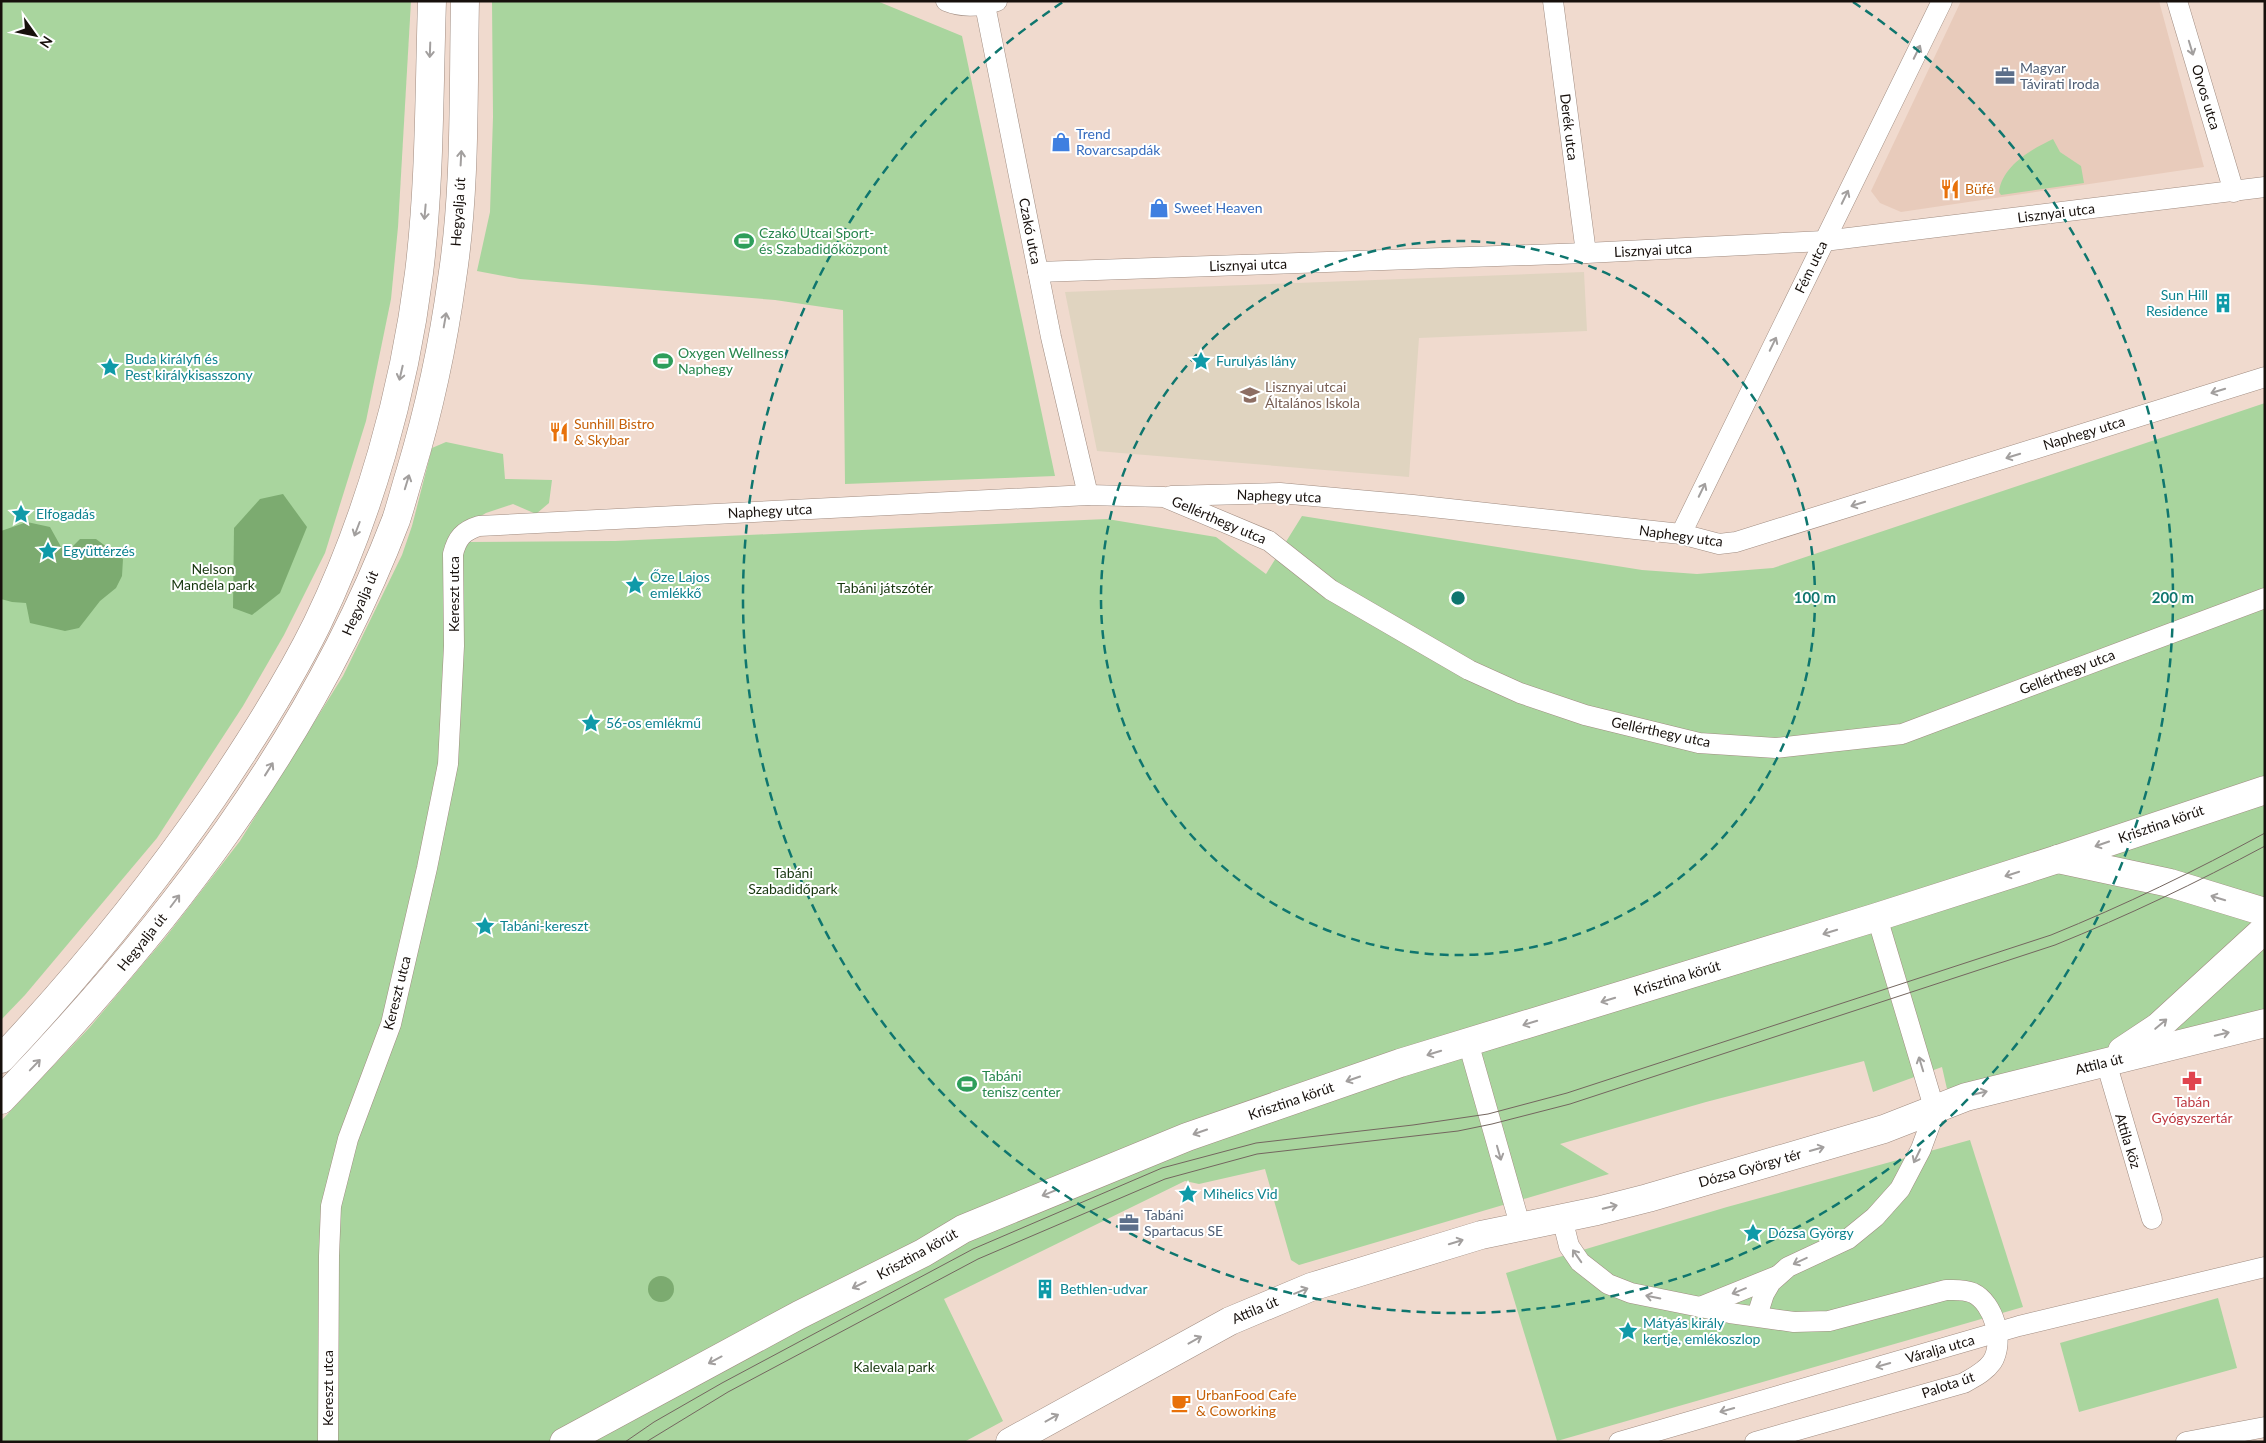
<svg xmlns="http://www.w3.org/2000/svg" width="2266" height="1443" font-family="Lato,sans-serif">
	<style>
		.built { fill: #e8cbbb }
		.education { fill: #e0d4c0 }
		.green { fill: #a9d59e }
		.forest { fill: #7cab70 }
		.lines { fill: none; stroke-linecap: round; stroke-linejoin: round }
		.street-casing { stroke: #a08c81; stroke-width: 21 }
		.secondary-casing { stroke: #a08c81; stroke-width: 29 }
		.primary-casing { stroke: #a08c81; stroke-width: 29 }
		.street { stroke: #fff; stroke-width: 20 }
		.secondary { stroke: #fff; stroke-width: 28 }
		.primary { stroke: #fff; stroke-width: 28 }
		.tram { stroke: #74665f; stroke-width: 1 }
		.oneway { stroke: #a29f9e }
		.ring { fill: none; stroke: #0f766e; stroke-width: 2.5; stroke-dasharray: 9 6 }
		.labels { text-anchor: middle; stroke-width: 4; stroke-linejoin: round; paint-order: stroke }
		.service-label { font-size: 14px; fill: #4e5e75; stroke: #fff; text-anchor: start }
		.street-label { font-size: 14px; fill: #17100c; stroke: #fff }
		.shop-label { font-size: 14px; fill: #366cbe; stroke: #fff; text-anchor: start }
		.food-label { font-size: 14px; fill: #c56008; stroke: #fff; text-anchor: start }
		.leisure-label { font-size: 14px; fill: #27864d; stroke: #fff; text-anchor: start }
		.culture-label { font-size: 14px; fill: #0d838f; stroke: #fff; text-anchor: start }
		.education-label { font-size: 14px; fill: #785e54; stroke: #fff; text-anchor: start }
		.park-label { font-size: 14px; fill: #17370e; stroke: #fff }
		.health-label { font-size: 14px; fill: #be3a42; stroke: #fff }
		.centre { fill: #0f766e; stroke: #fff; stroke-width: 2.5 }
		.ring-label { font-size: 15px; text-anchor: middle; font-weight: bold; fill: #0f766e; stroke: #fff; stroke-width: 4; stroke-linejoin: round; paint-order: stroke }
	</style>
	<rect width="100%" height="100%" fill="#f0dace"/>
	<polygon class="built" points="1961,1 2159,1 2204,167 1901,212 1880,203 1871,191"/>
	<polygon class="education" points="1584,272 1587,331 1419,338 1409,477 1097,451 1065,292"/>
	<g class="green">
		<polygon points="1,1 411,1 398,227 391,299 366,421 325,553 284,635 243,706 157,838 25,995 1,1020"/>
		<polygon points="492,1 877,1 962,36 1055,476 845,484 843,310 775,300 520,279 477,271 490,212 493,117"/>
		<path d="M2053 139 2060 152 2081 166 2084 183 2001 195 1999 192C2002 166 2032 149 2053 139Z"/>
		<polygon points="2265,403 2265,1011 1947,1089 1942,1067 1873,1092 1864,1061 1706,1102 1560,1144 1609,1174 1299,1265 1291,1260 1265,1169 1199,1184 1185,1181 944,1299 1003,1421 964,1442 1,1442 1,1121 90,1027 165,938 240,841 343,676 402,555 412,526 432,448 446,442 503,454 505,479 552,480 549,503 536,514 513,504 486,513 469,523 469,542 615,541 1107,519 1216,537 1266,574 1302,516 1642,570 1697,574 1773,568"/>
		<polygon points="1970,1140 2023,1307 1557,1441 1506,1273 1727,1207"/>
		<polygon points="2218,1298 2237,1368 2079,1412 2060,1343"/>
	</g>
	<g class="forest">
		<polygon points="283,494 307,527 280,593 252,615 233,608 234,528 260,499"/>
		<polygon points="27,522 50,527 65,554 80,539 96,539 123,559 122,576 116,588 100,601 79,628 65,631 30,623 26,603 12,602 1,599 1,531"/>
		<circle cx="661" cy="1289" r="13"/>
	</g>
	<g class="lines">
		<defs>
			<g id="street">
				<path d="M946 1C963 8 979 7 997 1"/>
				<polyline points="1553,1 1586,253"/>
				<polyline points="2177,1 2234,192"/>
				<polyline points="985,5 1051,337 1088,495"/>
				<polyline points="1038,272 1586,253 1824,241 2265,187"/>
				<polyline points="1171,496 1280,493 1413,505 1681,534 1719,544 1736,542 2265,377"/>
				<polyline points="1681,534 1942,1"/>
				<polyline points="1468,1042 1520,1225"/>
				<polyline points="2106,1062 2152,1219"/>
				<path d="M1562 1218 1569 1246 1580 1262 1608 1284 1631 1293 1730 1313 1794 1322 1829 1321 1946 1290C1955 1290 1964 1289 1973 1293 1994 1303 2005 1342 1992 1362 1985 1372 1974 1377 1964 1383L1755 1442"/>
				<polyline points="1700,1307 1777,1276"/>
				<polyline points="1757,1316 1764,1294 1771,1282 1779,1275 1788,1267 1848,1239 1875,1217 1900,1189 1921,1149 1935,1111 1877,917"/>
				<path d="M328 1442 329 1256 331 1206 348 1139 391 1024 427 868 448 764 454 646 453 554C457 538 463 531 479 526L1088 495 1164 497 1269 541 1331 590 1469 670 1520 693 1585 715 1699 743 1776 748 1902 734 2265 598"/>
				<polyline points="1619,1442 2019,1326 2265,1267"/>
				<polyline points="2186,1442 2265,1427"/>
			</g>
			<g id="secondary">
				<polyline points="2058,859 2170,883 2265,912"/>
				<polyline points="2122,1051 2158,1027 2265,929"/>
				<polyline points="564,1442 799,1315 923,1253 963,1229 1187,1137 1400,1063 1877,917 2058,859 2265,790"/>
				<polyline points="1010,1442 1230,1321 1311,1287 1481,1235 1597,1211 1648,1198 1884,1129 1966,1097 2265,1023"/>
			</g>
			<g id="primary">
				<path d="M1 1059C78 977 149 890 213 797 251 741 287 685 317 624 369 516 404 393 419 273 430 183 429 92 432 1"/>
				<path d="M1 1100C165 930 311 742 396 520 401 505 405 489 410 473 429 410 443 345 452 279 466 188 463 94 465 1"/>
			</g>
		</defs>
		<use href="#street" class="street-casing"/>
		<use href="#secondary" class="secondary-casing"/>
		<use href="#primary" class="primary-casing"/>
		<use href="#street" class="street"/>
		<use href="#secondary" class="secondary"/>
		<use href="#primary" class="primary"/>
		<g class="tram">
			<path d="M625 1442 654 1422 722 1383 973 1249 1162 1168 1256 1143 1413 1125 1488 1114 1567 1093 2051 935C2125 905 2195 871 2265 833"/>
			<path d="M646 1442 728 1392 978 1259 1165 1179 1257 1154 1458 1131 1492 1124 1570 1104 2055 945C2127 916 2196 883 2265 846"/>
		</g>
	</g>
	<defs><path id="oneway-shaft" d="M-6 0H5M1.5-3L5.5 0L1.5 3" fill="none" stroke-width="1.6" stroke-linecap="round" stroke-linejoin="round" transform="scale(1.25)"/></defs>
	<g class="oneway">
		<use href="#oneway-shaft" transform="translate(2191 48) rotate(73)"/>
		<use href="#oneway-shaft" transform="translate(430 50) rotate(92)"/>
		<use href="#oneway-shaft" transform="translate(1917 52) rotate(-64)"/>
		<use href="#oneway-shaft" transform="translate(461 158) rotate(-87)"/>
		<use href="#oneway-shaft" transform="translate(1845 197) rotate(-64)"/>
		<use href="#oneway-shaft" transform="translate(425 212) rotate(95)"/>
		<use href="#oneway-shaft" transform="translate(445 320) rotate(-80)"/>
		<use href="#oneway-shaft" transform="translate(1773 344) rotate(-64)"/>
		<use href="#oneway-shaft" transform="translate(401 373) rotate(103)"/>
		<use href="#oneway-shaft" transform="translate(2218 391) rotate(163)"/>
		<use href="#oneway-shaft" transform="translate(2013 456) rotate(163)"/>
		<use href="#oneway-shaft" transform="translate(407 482) rotate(-73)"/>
		<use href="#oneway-shaft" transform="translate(1702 490) rotate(-64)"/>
		<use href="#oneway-shaft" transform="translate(1858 504) rotate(163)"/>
		<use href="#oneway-shaft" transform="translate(357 529) rotate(111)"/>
		<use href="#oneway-shaft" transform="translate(269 769) rotate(-58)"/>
		<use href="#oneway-shaft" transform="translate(2102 844) rotate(161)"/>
		<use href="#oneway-shaft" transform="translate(2012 874) rotate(162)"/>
		<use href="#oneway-shaft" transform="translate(2218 898) rotate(-163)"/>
		<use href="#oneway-shaft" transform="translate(175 901) rotate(-53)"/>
		<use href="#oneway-shaft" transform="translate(1830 932) rotate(163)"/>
		<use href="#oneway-shaft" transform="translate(1608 1000) rotate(163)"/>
		<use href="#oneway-shaft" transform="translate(1530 1023) rotate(163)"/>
		<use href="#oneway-shaft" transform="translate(2161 1024) rotate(-40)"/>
		<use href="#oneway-shaft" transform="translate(2222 1034) rotate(-14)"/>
		<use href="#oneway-shaft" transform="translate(1434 1053) rotate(163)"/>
		<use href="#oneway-shaft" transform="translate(1921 1064) rotate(-107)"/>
		<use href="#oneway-shaft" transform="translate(35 1065) rotate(-46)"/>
		<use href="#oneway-shaft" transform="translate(1353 1079) rotate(161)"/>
		<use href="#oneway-shaft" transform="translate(1980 1093) rotate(-14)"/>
		<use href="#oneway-shaft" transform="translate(1200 1132) rotate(161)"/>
		<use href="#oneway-shaft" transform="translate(1817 1149) rotate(-16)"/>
		<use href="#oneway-shaft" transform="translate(1499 1153) rotate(74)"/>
		<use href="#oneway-shaft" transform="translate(1917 1156) rotate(116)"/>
		<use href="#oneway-shaft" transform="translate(1049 1193) rotate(158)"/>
		<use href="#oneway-shaft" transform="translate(1610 1207) rotate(-14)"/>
		<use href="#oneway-shaft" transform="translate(1456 1242) rotate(-17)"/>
		<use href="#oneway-shaft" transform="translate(1577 1256) rotate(-125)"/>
		<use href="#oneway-shaft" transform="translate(1800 1261) rotate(155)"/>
		<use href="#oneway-shaft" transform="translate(859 1285) rotate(154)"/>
		<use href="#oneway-shaft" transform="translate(1301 1291) rotate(-22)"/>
		<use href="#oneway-shaft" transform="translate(1739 1291) rotate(158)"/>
		<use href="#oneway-shaft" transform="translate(1653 1297) rotate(-169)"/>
		<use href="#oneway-shaft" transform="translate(1195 1340) rotate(-29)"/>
		<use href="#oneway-shaft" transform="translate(715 1360) rotate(152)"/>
		<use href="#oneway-shaft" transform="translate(1883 1365) rotate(164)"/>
		<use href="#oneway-shaft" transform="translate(1727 1410) rotate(164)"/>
		<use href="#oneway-shaft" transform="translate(1052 1418) rotate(-29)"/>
	</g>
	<g class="ring">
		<circle cx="1458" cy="598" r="357"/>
		<path d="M1853 2A715 715 0 1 1 1063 2"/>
	</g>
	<defs>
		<symbol id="office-bare" viewBox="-9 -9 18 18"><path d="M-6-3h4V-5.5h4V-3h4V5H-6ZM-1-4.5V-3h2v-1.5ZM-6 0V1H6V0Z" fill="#5c6f8a" stroke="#fff" stroke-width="2.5" paint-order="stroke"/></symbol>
		<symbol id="shop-bare" viewBox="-9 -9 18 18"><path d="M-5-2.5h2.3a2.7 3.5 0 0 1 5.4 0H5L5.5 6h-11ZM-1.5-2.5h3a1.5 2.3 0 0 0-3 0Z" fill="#3f7fe0" stroke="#fff" stroke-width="2.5" paint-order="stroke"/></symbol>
		<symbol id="restaurant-bare" viewBox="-9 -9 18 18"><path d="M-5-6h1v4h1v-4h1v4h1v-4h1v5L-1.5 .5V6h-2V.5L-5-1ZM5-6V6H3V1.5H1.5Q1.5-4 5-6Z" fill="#e8710a" stroke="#fff" stroke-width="2.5" paint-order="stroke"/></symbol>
		<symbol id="stadium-bare" viewBox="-9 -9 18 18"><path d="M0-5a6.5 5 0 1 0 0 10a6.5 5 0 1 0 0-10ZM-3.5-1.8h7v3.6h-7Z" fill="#2e9e5b" stroke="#fff" stroke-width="2.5" paint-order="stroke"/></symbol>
		<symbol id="building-bare" viewBox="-9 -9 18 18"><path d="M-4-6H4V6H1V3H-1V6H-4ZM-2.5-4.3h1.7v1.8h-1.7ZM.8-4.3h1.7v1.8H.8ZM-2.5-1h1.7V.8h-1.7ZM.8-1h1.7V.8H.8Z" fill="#0f9aa8" stroke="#fff" stroke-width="2.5" paint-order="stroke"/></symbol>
		<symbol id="sight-bare" viewBox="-9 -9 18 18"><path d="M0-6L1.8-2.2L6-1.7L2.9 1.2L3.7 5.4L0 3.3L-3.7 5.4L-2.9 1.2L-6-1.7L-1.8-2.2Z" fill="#0f9aa8" stroke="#fff" stroke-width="2.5" paint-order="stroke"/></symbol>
		<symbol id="school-bare" viewBox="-9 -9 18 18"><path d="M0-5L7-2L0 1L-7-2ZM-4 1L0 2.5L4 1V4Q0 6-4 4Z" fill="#8d6e63" stroke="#fff" stroke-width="2.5" paint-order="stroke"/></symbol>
		<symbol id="pharmacy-bare" viewBox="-9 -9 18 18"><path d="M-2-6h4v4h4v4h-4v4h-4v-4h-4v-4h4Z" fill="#e0444e" stroke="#fff" stroke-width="2.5" paint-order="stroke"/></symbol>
		<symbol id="cafe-bare" viewBox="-9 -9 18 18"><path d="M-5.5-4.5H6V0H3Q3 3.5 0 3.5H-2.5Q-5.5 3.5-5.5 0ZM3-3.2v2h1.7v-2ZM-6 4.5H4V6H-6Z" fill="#e8710a" stroke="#fff" stroke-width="2.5" paint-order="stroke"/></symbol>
	</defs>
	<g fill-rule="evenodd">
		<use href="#office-bare" x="1991" y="62" width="28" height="28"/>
		<use href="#shop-bare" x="1047" y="128" width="28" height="28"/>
		<use href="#restaurant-bare" x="1936" y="175" width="28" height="28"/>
		<use href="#shop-bare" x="1145" y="194" width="28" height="28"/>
		<use href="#stadium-bare" x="730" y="227" width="28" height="28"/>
		<use href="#building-bare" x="2209" y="289" width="28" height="28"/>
		<use href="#stadium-bare" x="649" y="347" width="28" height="28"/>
		<use href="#sight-bare" x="1187" y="347" width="28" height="28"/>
		<use href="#sight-bare" x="96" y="353" width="28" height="28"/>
		<use href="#school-bare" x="1236" y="381" width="28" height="28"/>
		<use href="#restaurant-bare" x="545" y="418" width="28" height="28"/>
		<use href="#sight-bare" x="7" y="500" width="28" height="28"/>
		<use href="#sight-bare" x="34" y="537" width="28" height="28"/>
		<use href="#sight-bare" x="621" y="571" width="28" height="28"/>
		<use href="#sight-bare" x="577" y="709" width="28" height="28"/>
		<use href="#sight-bare" x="471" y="912" width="28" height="28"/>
		<use href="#pharmacy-bare" x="2178" y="1067" width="28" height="28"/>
		<use href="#stadium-bare" x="953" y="1070" width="28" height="28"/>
		<use href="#sight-bare" x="1174" y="1180" width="28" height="28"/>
		<use href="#office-bare" x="1115" y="1209" width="28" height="28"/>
		<use href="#sight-bare" x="1739" y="1219" width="28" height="28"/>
		<use href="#building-bare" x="1031" y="1275" width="28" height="28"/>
		<use href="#sight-bare" x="1614" y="1317" width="28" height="28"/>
		<use href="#cafe-bare" x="1167" y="1389" width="28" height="28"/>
	</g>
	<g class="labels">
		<g class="service-label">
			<text x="2020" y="73">Magyar<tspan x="2020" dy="16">Távirati Iroda</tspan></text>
			<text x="1144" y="1220">Tabáni<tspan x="1144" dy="16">Spartacus SE</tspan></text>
		</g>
		<g class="street-label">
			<text transform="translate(2206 97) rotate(73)" y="5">Orvos utca</text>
			<text transform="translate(1569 127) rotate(83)" y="5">Derék utca</text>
			<text transform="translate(458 212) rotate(-86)" y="5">Hegyalja út</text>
			<text transform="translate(2056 213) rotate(-7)" y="5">Lisznyai utca</text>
			<text transform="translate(1030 231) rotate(79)" y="5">Czakó utca</text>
			<text transform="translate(1653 250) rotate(-3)" y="5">Lisznyai utca</text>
			<text transform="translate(1248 265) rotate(-2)" y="5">Lisznyai utca</text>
			<text transform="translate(1811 267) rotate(-64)" y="5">Fém utca</text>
			<text transform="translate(2084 433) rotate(-17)" y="5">Naphegy utca</text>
			<text transform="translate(1279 496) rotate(2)" y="5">Naphegy utca</text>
			<text transform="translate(770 511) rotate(-3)" y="5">Naphegy utca</text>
			<text transform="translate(1219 520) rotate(23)" y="5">Gellérthegy utca</text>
			<text transform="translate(1681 536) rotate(8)" y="5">Naphegy utca</text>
			<text transform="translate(454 594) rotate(-90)" y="5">Kereszt utca</text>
			<text transform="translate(360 603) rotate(-66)" y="5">Hegyalja út</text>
			<text transform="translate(2067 672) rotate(-21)" y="5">Gellérthegy utca</text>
			<text transform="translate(1661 732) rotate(12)" y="5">Gellérthegy utca</text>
			<text transform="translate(2161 824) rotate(-19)" y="5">Krisztina körút</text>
			<text transform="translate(142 942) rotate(-51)" y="5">Hegyalja út</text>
			<text transform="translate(1677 978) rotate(-17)" y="5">Krisztina körút</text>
			<text transform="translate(397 993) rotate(-76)" y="5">Kereszt utca</text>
			<text transform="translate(2099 1064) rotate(-14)" y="5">Attila út</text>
			<text transform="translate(1291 1101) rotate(-19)" y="5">Krisztina körút</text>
			<text transform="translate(2128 1141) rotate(73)" y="5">Attila köz</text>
			<text transform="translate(1750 1168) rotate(-16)" y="5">Dózsa György tér</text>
			<text transform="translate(917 1254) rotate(-29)" y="5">Krisztina körút</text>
			<text transform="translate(1255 1310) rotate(-23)" y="5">Attila út</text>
			<text transform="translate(1940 1349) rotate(-16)" y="5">Váralja utca</text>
			<text transform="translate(1948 1385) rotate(-19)" y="5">Palota út</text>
			<text transform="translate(328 1388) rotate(-90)" y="5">Kereszt utca</text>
		</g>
		<g class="shop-label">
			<text x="1076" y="139">Trend<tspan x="1076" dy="16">Rovarcsapdák</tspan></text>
			<text x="1174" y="213">Sweet Heaven</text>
		</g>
		<g class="food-label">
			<text x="1965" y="194">Büfé</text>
			<text x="574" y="429">Sunhill Bistro<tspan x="574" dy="16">&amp; Skybar</tspan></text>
			<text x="1196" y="1400">UrbanFood Cafe<tspan x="1196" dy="16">&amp; Coworking</tspan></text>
		</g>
		<g class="leisure-label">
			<text x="759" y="238">Czakó Utcai Sport-<tspan x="759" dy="16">és Szabadidőközpont</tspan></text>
			<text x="678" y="358">Oxygen Wellness<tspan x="678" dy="16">Naphegy</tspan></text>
			<text x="982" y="1081">Tabáni<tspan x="982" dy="16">tenisz center</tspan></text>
		</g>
		<g class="culture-label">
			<text x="2208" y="300" text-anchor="end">Sun Hill<tspan x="2208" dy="16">Residence</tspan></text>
			<text x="125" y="364">Buda királyfi és<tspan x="125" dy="16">Pest királykisasszony</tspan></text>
			<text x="1216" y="366">Furulyás lány</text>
			<text x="36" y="519">Elfogadás</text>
			<text x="63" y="556">Együttérzés</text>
			<text x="650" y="582">Őze Lajos<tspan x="650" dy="16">emlékkő</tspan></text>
			<text x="606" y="728">56-os emlékmű</text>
			<text x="500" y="931">Tabáni-kereszt</text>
			<text x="1203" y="1199">Mihelics Vid</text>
			<text x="1768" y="1238">Dózsa György</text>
			<text x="1060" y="1294">Bethlen-udvar</text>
			<text x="1643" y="1328">Mátyás király<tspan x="1643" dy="16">kertje, emlékoszlop</tspan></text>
		</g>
		<g class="education-label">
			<text x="1265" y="392">Lisznyai utcai<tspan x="1265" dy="16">Általános Iskola</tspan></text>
		</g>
		<g class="park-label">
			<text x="213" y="574">Nelson<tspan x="213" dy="16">Mandela park</tspan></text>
			<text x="885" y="593">Tabáni játszótér</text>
			<text x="793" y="878">Tabáni<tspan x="793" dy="16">Szabadidőpark</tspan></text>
			<text x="894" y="1372">Kalevala park</text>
		</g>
		<g class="health-label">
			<text x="2192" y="1107">Tabán<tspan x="2192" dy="16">Gyógyszertár</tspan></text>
		</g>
	</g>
	<circle cx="1458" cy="598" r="8" class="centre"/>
	<g class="ring-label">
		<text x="1815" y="603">100 m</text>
		<text x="2173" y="603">200 m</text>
	</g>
	<rect width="2266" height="1443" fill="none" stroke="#17100c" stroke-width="5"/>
	<g transform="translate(35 35) rotate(123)" stroke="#ffffff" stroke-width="4" paint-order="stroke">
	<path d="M0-4L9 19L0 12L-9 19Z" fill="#17100c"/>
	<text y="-8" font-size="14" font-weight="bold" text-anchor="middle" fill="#17100c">N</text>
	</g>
</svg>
